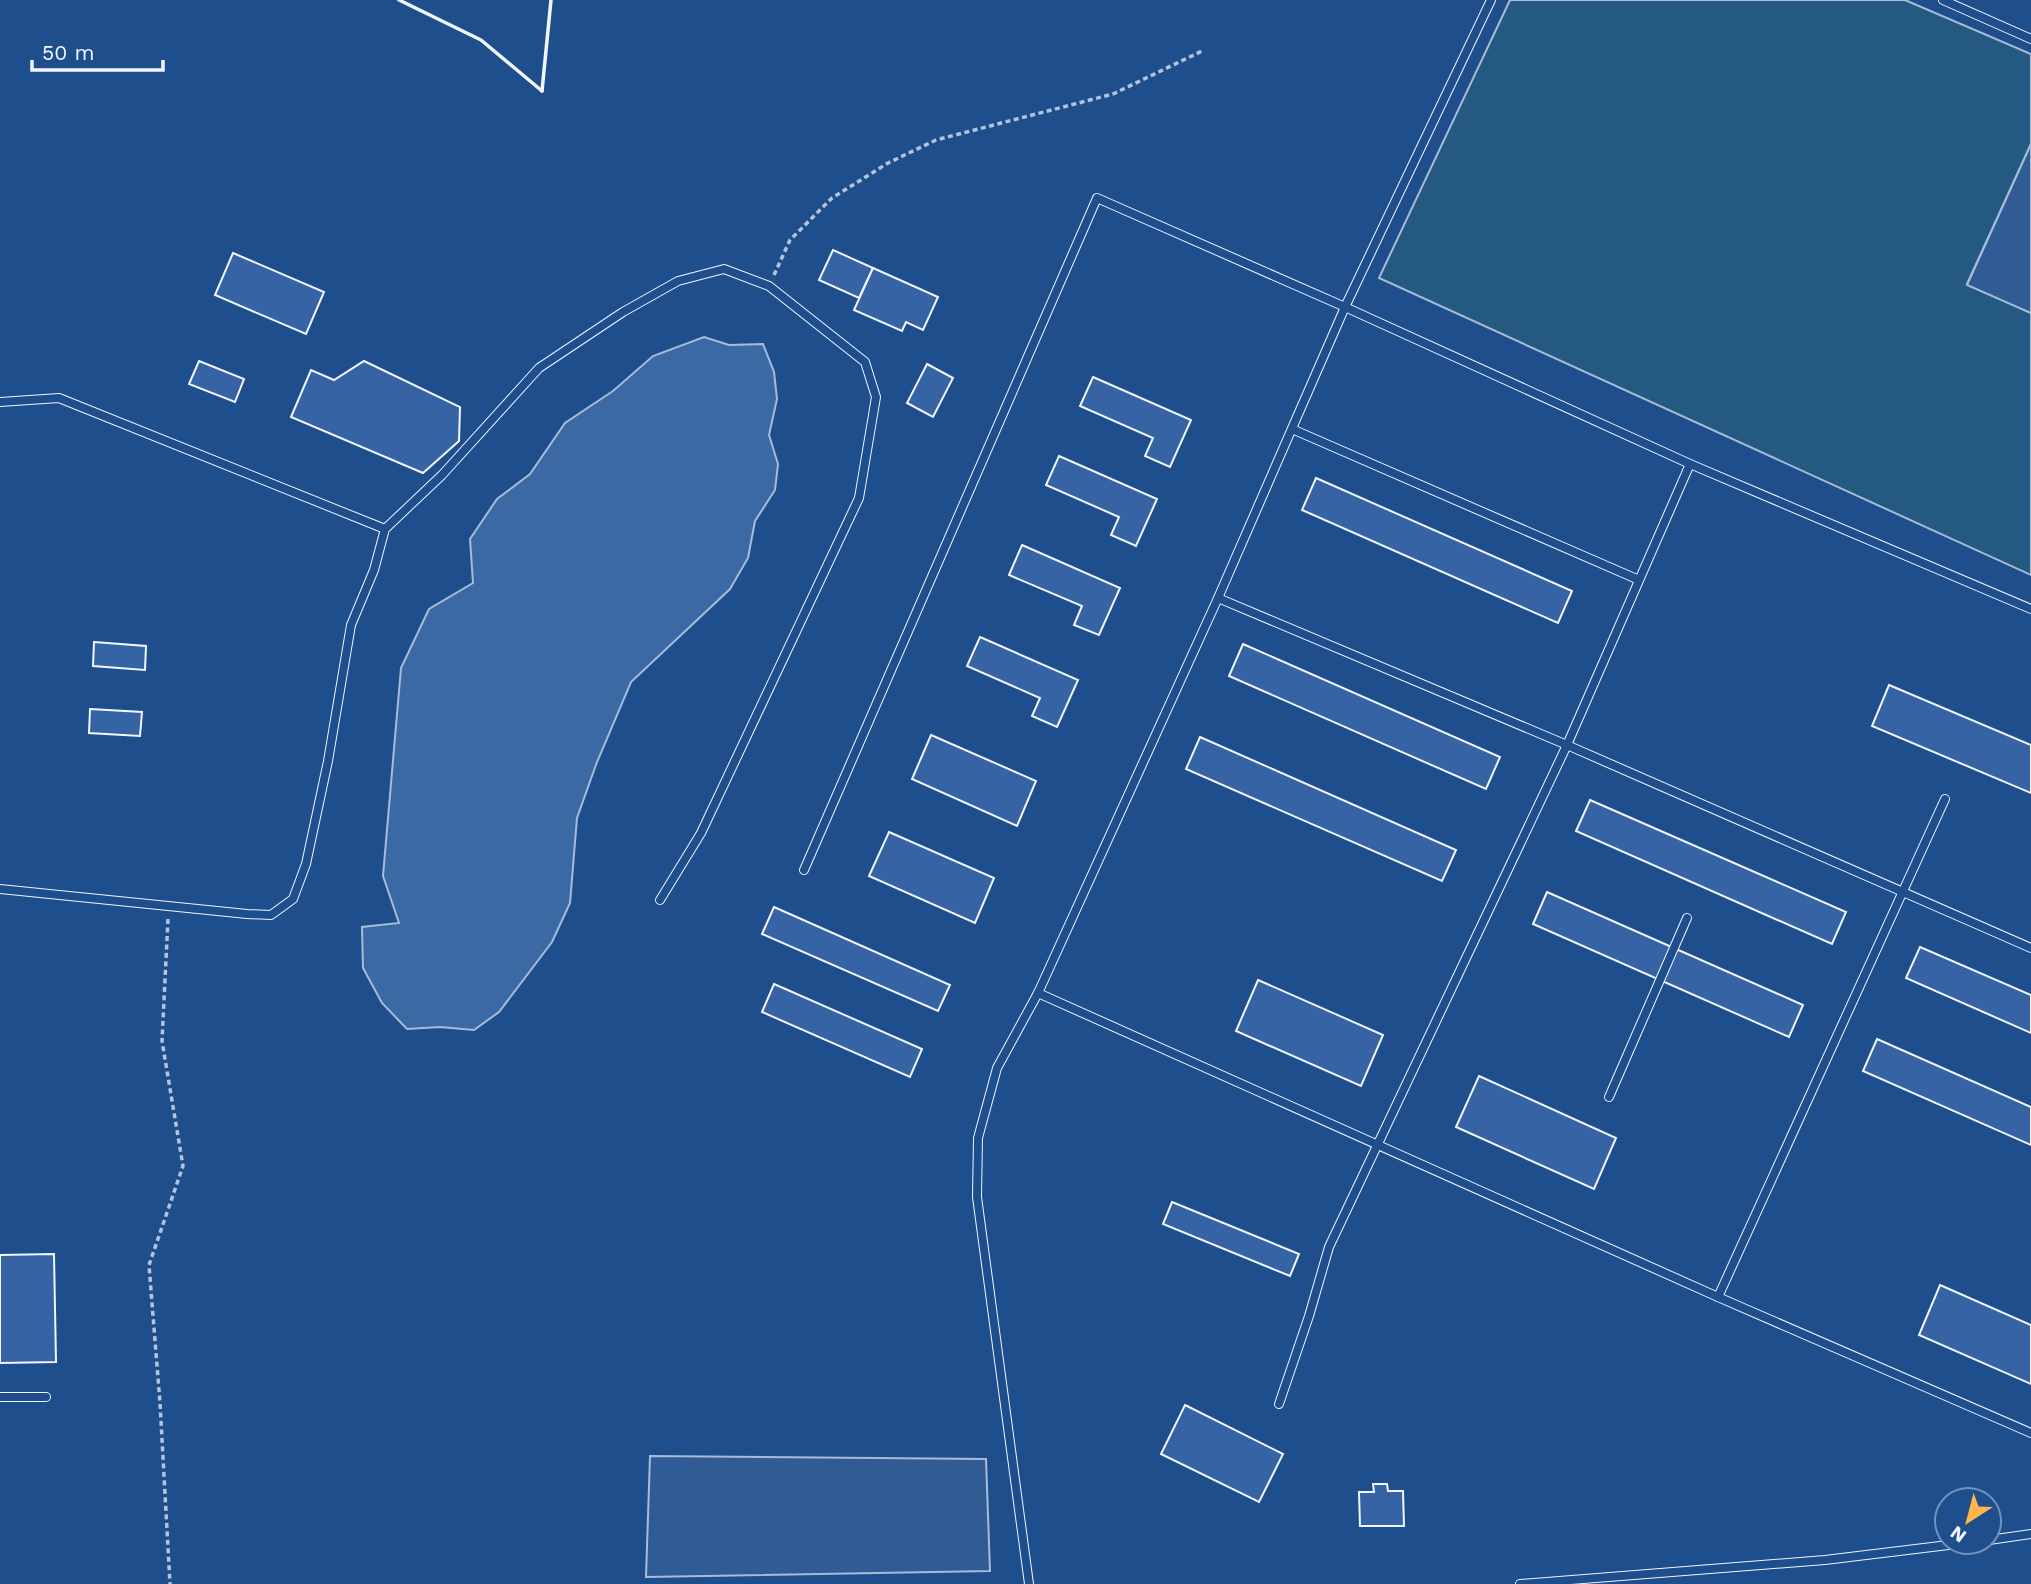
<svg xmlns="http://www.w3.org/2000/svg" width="2031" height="1584" font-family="'Work Sans',sans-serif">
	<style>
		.green { fill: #245a82; stroke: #a8bbd7; stroke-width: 2 }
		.parking { fill: #305b95; stroke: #a8bbd7; stroke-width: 2 }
		.water { fill: #3b69a3; stroke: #a8bbd7; stroke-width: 2 }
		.building { fill: #3563a3; stroke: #f2f6ff; stroke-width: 2 }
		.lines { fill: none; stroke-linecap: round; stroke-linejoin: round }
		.lane-casing { stroke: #f2f6ff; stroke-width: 10 }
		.path { stroke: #b3c4dc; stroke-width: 3.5; stroke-dasharray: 5 3.5; stroke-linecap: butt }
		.lane { stroke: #1f4e8c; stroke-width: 8 }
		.wall { stroke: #f2f6ff; stroke-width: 3.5 }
	</style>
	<rect width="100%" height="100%" fill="#1f4e8c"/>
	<polygon class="green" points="1510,0 1905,0 2031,54 2031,144 1967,284 2031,313 2031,575 1379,278"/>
	<g class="parking">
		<polygon points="2031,144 2031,313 1967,285"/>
		<polygon points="650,1456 986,1459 990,1571 646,1577"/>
	</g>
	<polygon class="water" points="704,337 729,345 763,344 774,372 777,399 769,435 778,464 775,490 755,521 748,558 730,589 631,682 597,762 577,818 570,903 552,942 499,1012 474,1030 440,1027 407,1029 382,1003 363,968 362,927 399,923 383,876 401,668 429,609 473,583 470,539 497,499 530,474 565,423 613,391 653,356"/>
	<g class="building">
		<polygon points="833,250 873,268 859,298 819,280"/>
		<polygon points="233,253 324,292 306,334 215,295"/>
		<polygon points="873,268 938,297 923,330 906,322 902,331 854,310"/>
		<polygon points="199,361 244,379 235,402 189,384"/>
		<polygon points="364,361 460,407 459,441 423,473 291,417 311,370 334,380"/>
		<polygon points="927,364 953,378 933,417 907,403"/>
		<polygon points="1093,377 1191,420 1170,467 1145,456 1153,438 1080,406"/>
		<polygon points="1059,456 1157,499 1136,546 1111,535 1119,517 1046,485"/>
		<polygon points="1316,478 1572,591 1558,623 1302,510"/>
		<polygon points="1022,545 1120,588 1099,635 1074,625 1082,606 1009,575"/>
		<polygon points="980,637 1078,680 1057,727 1032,716 1040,698 967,666"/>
		<polygon points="94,642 146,646 145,670 93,666"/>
		<polygon points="1243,644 1500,757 1486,789 1229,676"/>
		<polygon points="1889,685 2031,745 2031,793 1872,726"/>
		<polygon points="90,709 142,712 140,736 89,733"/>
		<polygon points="931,735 1036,781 1017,826 912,779"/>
		<polygon points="1200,737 1456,850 1442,881 1186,769"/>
		<polygon points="1590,800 1846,912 1832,944 1576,831"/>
		<polygon points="889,832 994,878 975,923 869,876"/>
		<polygon points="1547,892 1803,1005 1789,1037 1533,924"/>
		<polygon points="774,907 950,985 938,1011 762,934"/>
		<polygon points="1920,947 2031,995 2031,1033 1906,978"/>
		<polygon points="1258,980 1383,1035 1361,1086 1236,1031"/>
		<polygon points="774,984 922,1049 910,1077 762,1012"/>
		<polygon points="1877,1039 2031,1107 2031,1145 1863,1071"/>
		<polygon points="1479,1076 1616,1138 1594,1189 1456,1127"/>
		<polygon points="1172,1202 1299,1254 1290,1276 1163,1224"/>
		<polygon points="54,1254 56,1362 0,1363 0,1255"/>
		<polygon points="1940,1285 2031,1325 2031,1384 1919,1335"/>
		<polygon points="1185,1405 1283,1454 1259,1502 1161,1454"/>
		<polygon points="1373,1484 1387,1484 1388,1491 1403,1491 1404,1526 1360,1526 1359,1492 1374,1492"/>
	</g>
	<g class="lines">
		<defs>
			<g id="lane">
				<polyline points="1943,0 2031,39"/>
				<polyline points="0,402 59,398 385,529"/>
				<polyline points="1292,429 1639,580"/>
				<polyline points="1218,598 1567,745 2031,948"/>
				<polyline points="804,870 1097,198 1345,307 1690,464 2031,609"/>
				<polyline points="0,889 247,914 271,915 293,899 306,864 328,761 351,625 374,570 385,529 442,475 539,368 623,312 678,281 724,269 769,286 865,362 876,397 859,498 701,833 660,900"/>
				<polyline points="1038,993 1718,1297 2031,1433"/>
				<polyline points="1609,1097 1687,918"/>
				<polyline points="1718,1297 1945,799"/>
				<polyline points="0,1397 46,1397"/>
				<polyline points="1279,1404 1309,1316 1329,1247 1567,745 1690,464"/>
				<polyline points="1989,1540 2031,1534"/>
				<polyline points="1029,1584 977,1197 978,1138 997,1068 1038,993 1218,598 1345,307 1491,0"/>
				<polyline points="1520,1584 1825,1560 1973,1542"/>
			</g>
		</defs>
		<use href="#lane" class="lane-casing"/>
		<g class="path">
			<polyline points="774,275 790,240 832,198 888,163 936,140 1113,94 1202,51"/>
			<polyline points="168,919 162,1041 183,1166 149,1265 160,1403 170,1584"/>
		</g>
		<use href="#lane" class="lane"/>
		<g class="wall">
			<polyline points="399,0 481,40 542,91"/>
			<polyline points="542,91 551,0"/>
		</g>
	</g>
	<g transform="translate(1968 1521) rotate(216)"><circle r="33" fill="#1f4e8c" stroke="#7391ba" stroke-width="2"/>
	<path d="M0-5L12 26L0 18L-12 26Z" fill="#ffb74d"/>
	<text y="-10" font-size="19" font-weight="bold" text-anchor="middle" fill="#f2f6ff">N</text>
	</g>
	<path d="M32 60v10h131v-10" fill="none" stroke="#f2f6ff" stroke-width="3.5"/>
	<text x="42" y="60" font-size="21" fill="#f2f6ff" stroke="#1f4e8c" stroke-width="5" paint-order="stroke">50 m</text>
</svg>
